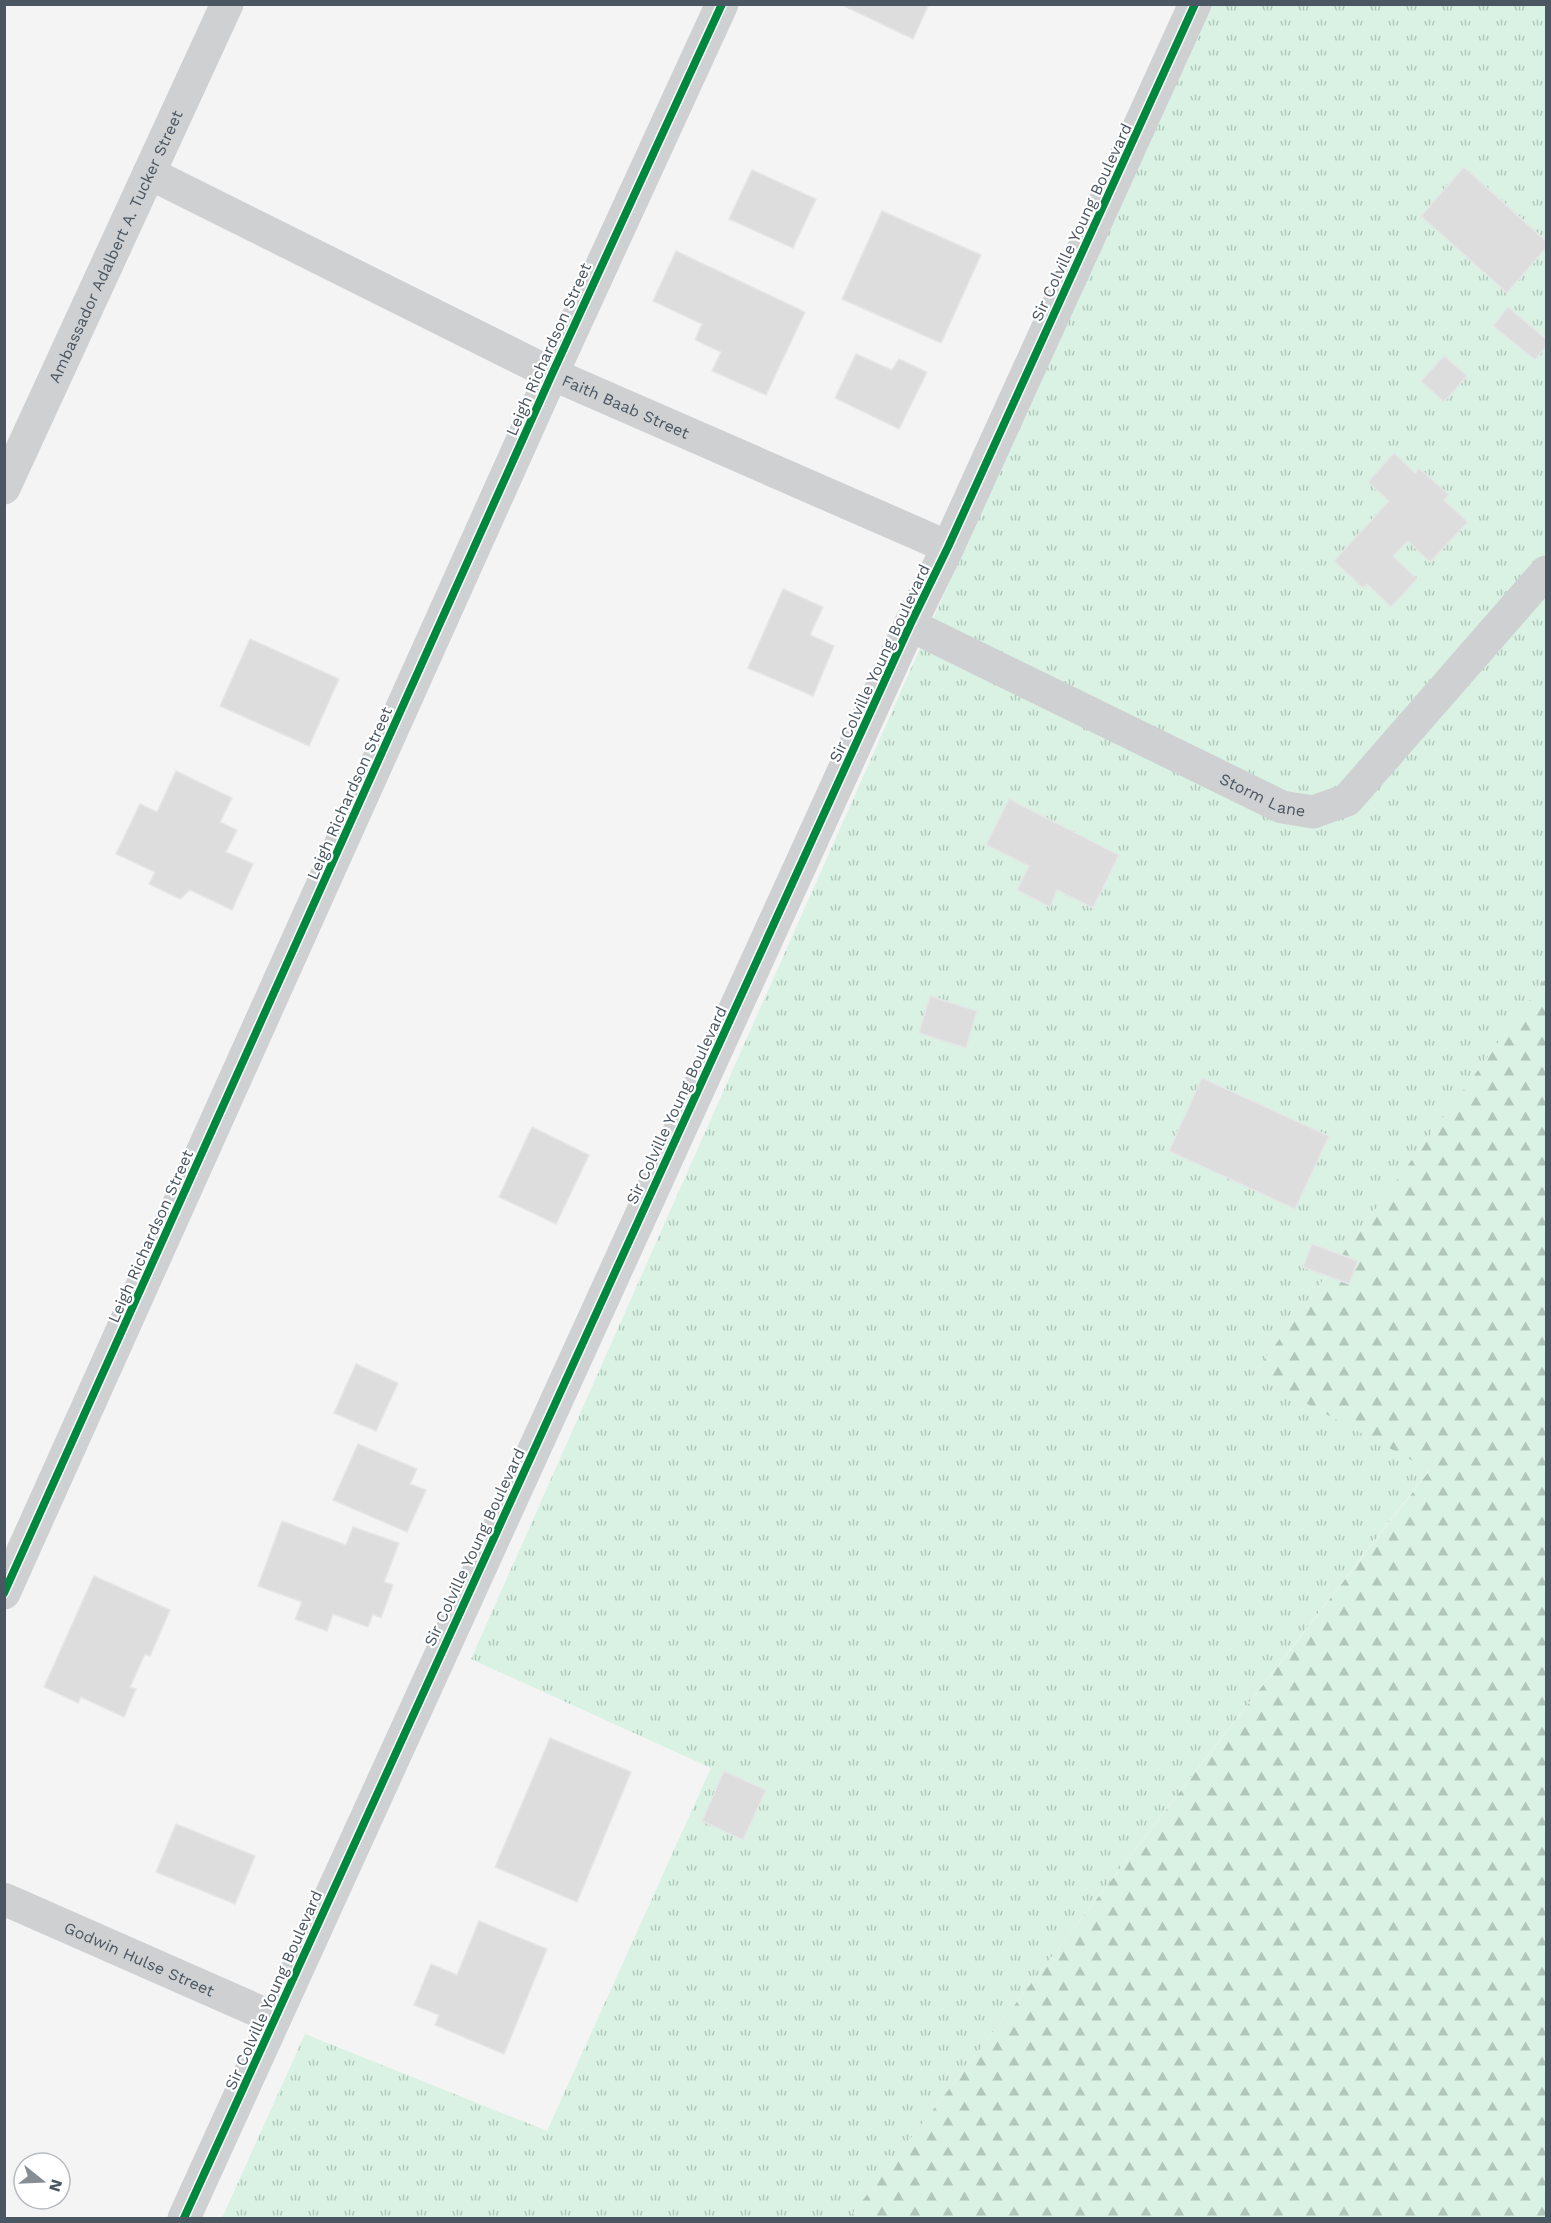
<svg xmlns="http://www.w3.org/2000/svg" width="1551" height="2223" font-family="'Work Sans',sans-serif">
	<style>
		.grass { fill: url(#grass-tufts) }
		.forest { fill: url(#forest-firs) }
		.building { fill: #ddddde; stroke: #e5e6e7; stroke-width: 1.5 }
		.lines { fill: none; stroke-linecap: round; stroke-linejoin: round }
		.street { stroke: #ced0d2; stroke-width: 33 }
		.cycleway-casing { stroke: #fff; stroke-width: 11 }
		.cycleway { stroke: #00873e; stroke-width: 8 }
		.labels { text-anchor: middle; stroke-width: 4.5; stroke-linejoin: round; paint-order: stroke }
		.street-label { font-size: 16px; fill: #4a5661; stroke: #fff }
	</style>
	<defs>
		<pattern id="grass-tufts" width="24" height="20" patternUnits="userSpaceOnUse" patternTransform="scale(1.5)"><rect width="24" height="20" fill="#d9f2e3"/><path d="M3 7l-1-3M5 7V3M7 7l1-3M15 17l-1-3M17 17v-4M19 17l1-3" fill="none" stroke="#b2c7bb"/></pattern>
		<pattern id="forest-firs" width="22" height="20" patternUnits="userSpaceOnUse" patternTransform="scale(1.5)"><rect width="22" height="20" fill="#d9f2e3"/><path d="M5 1l3.5 6h-7zM16 11l3.5 6h-7z" fill="#b2c7bb"/></pattern>
	</defs>
	<rect width="100%" height="100%" fill="#f4f4f4"/>
	<polygon class="grass" points="1206,5 1546,5 1546,978 1253,1375 1430,1469 849,2218 222,2218 305,2034 547,2131 711,1768 471,1659"/>
	<polygon class="forest" points="1546,978 1546,2218 849,2218 1430,1470 1253,1375"/>
	<g class="building">
		<polygon points="840,4 929,4 913,39"/>
		<polygon points="1464,167 1546,241 1546,248 1507,293 1421,216"/>
		<polygon points="752,170 816,199 793,248 729,219"/>
		<polygon points="882,211 981,255 941,343 842,299"/>
		<polygon points="676,251 805,312 766,395 712,371 721,352 695,340 702,324 653,301"/>
		<polygon points="1508,307 1546,339 1546,346 1535,360 1493,326"/>
		<polygon points="856,354 892,370 899,359 927,372 899,429 835,398"/>
		<polygon points="1444,356 1467,376 1444,402 1421,381"/>
		<polygon points="1394,453 1415,473 1419,468 1449,495 1444,500 1468,522 1430,562 1408,541 1393,556 1417,579 1391,607 1367,584 1363,588 1334,561 1389,501 1368,482"/>
		<polygon points="783,589 823,607 810,635 834,646 813,696 748,668"/>
		<polygon points="250,639 339,679 309,746 220,706"/>
		<polygon points="176,771 232,798 220,822 237,830 226,852 253,864 232,910 190,890 180,899 149,884 155,872 116,854 140,804 157,812"/>
		<polygon points="1009,799 1119,855 1093,908 1057,890 1050,907 1017,890 1029,866 986,845"/>
		<polygon points="930,996 977,1011 966,1048 919,1033"/>
		<polygon points="1202,1078 1329,1136 1295,1209 1169,1151"/>
		<polygon points="532,1127 589,1155 556,1224 499,1197"/>
		<polygon points="1312,1244 1358,1261 1349,1284 1303,1267"/>
		<polygon points="356,1364 398,1383 376,1431 334,1413"/>
		<polygon points="358,1444 417,1469 410,1484 426,1490 407,1532 333,1500"/>
		<polygon points="282,1521 346,1545 353,1527 399,1543 384,1582 393,1585 381,1618 373,1614 368,1627 333,1614 327,1631 295,1619 302,1602 258,1586"/>
		<polygon points="94,1576 170,1610 150,1656 145,1654 130,1687 136,1689 124,1717 81,1697 78,1703 44,1687"/>
		<polygon points="550,1738 631,1772 577,1902 495,1867"/>
		<polygon points="724,1771 766,1790 743,1840 702,1821"/>
		<polygon points="176,1824 255,1856 235,1904 156,1872"/>
		<polygon points="479,1921 547,1949 504,2054 435,2025 439,2015 414,2005 431,1964 457,1975"/>
	</g>
	<g class="lines">
		<g class="street">
			<path id="s1" d="M149 173 552 374 948 547"/>
			<path id="s2" d="M4 488 227 4"/>
			<path id="s3" d="M910 625 1282 807 1313 812 1347 800 1546 572"/>
			<polyline points="4,1593 552,374 722,4"/>
			<path id="s4" d="M4 1899 274 2018"/>
			<polyline points="184,2218 910,625 948,547 1195,4"/>
		</g>
		<defs>
			<g id="cycleway">
				<polyline points="4,1593 552,374 722,4"/>
				<polyline points="184,2218 910,625 948,547 1195,4"/>
			</g>
		</defs>
		<use href="#cycleway" class="cycleway-casing"/>
		<use href="#cycleway" class="cycleway"/>
	</g>
	<g class="labels">
		<g class="street-label">
			<text transform="translate(1081 222) rotate(-65)" y="6">Sir Colville Young Boulevard</text>
			<text dy="6" stroke="none"><textPath href="#s2" startOffset="266">Ambassador Adalbert A. Tucker Street</textPath></text>
			<text transform="translate(548 349) rotate(-66)" y="6">Leigh Richardson Street</text>
			<text dy="6" stroke="none"><textPath href="#s1" startOffset="531">Faith Baab Street</textPath></text>
			<text transform="translate(879 663) rotate(-65)" y="6">Sir Colville Young Boulevard</text>
			<text transform="translate(349 793) rotate(-66)" y="6">Leigh Richardson Street</text>
			<text dy="6" stroke="none"><textPath href="#s3" startOffset="392">Storm Lane</textPath></text>
			<text transform="translate(676 1105) rotate(-65)" y="6">Sir Colville Young Boulevard</text>
			<text transform="translate(150 1236) rotate(-66)" y="6">Leigh Richardson Street</text>
			<text transform="translate(474 1547) rotate(-65)" y="6">Sir Colville Young Boulevard</text>
			<text dy="6" stroke="none"><textPath href="#s4" startOffset="148">Godwin Hulse Street</textPath></text>
			<text transform="translate(273 1990) rotate(-66)" y="6">Sir Colville Young Boulevard</text>
		</g>
	</g>
	<rect width="1551" height="2223" fill="none" stroke="#4a5661" stroke-width="12"/>
	<g transform="translate(42 2181) rotate(108)"><circle r="28" fill="#ffffff" stroke="#b7bbc0" stroke-width="1.5"/>
	<path d="M0-4.5L10 22L0 15L-10 22Z" fill="#868d94"/>
	<text y="-9" font-size="16" font-weight="bold" text-anchor="middle" fill="#4a5661">N</text>
	</g>
</svg>
